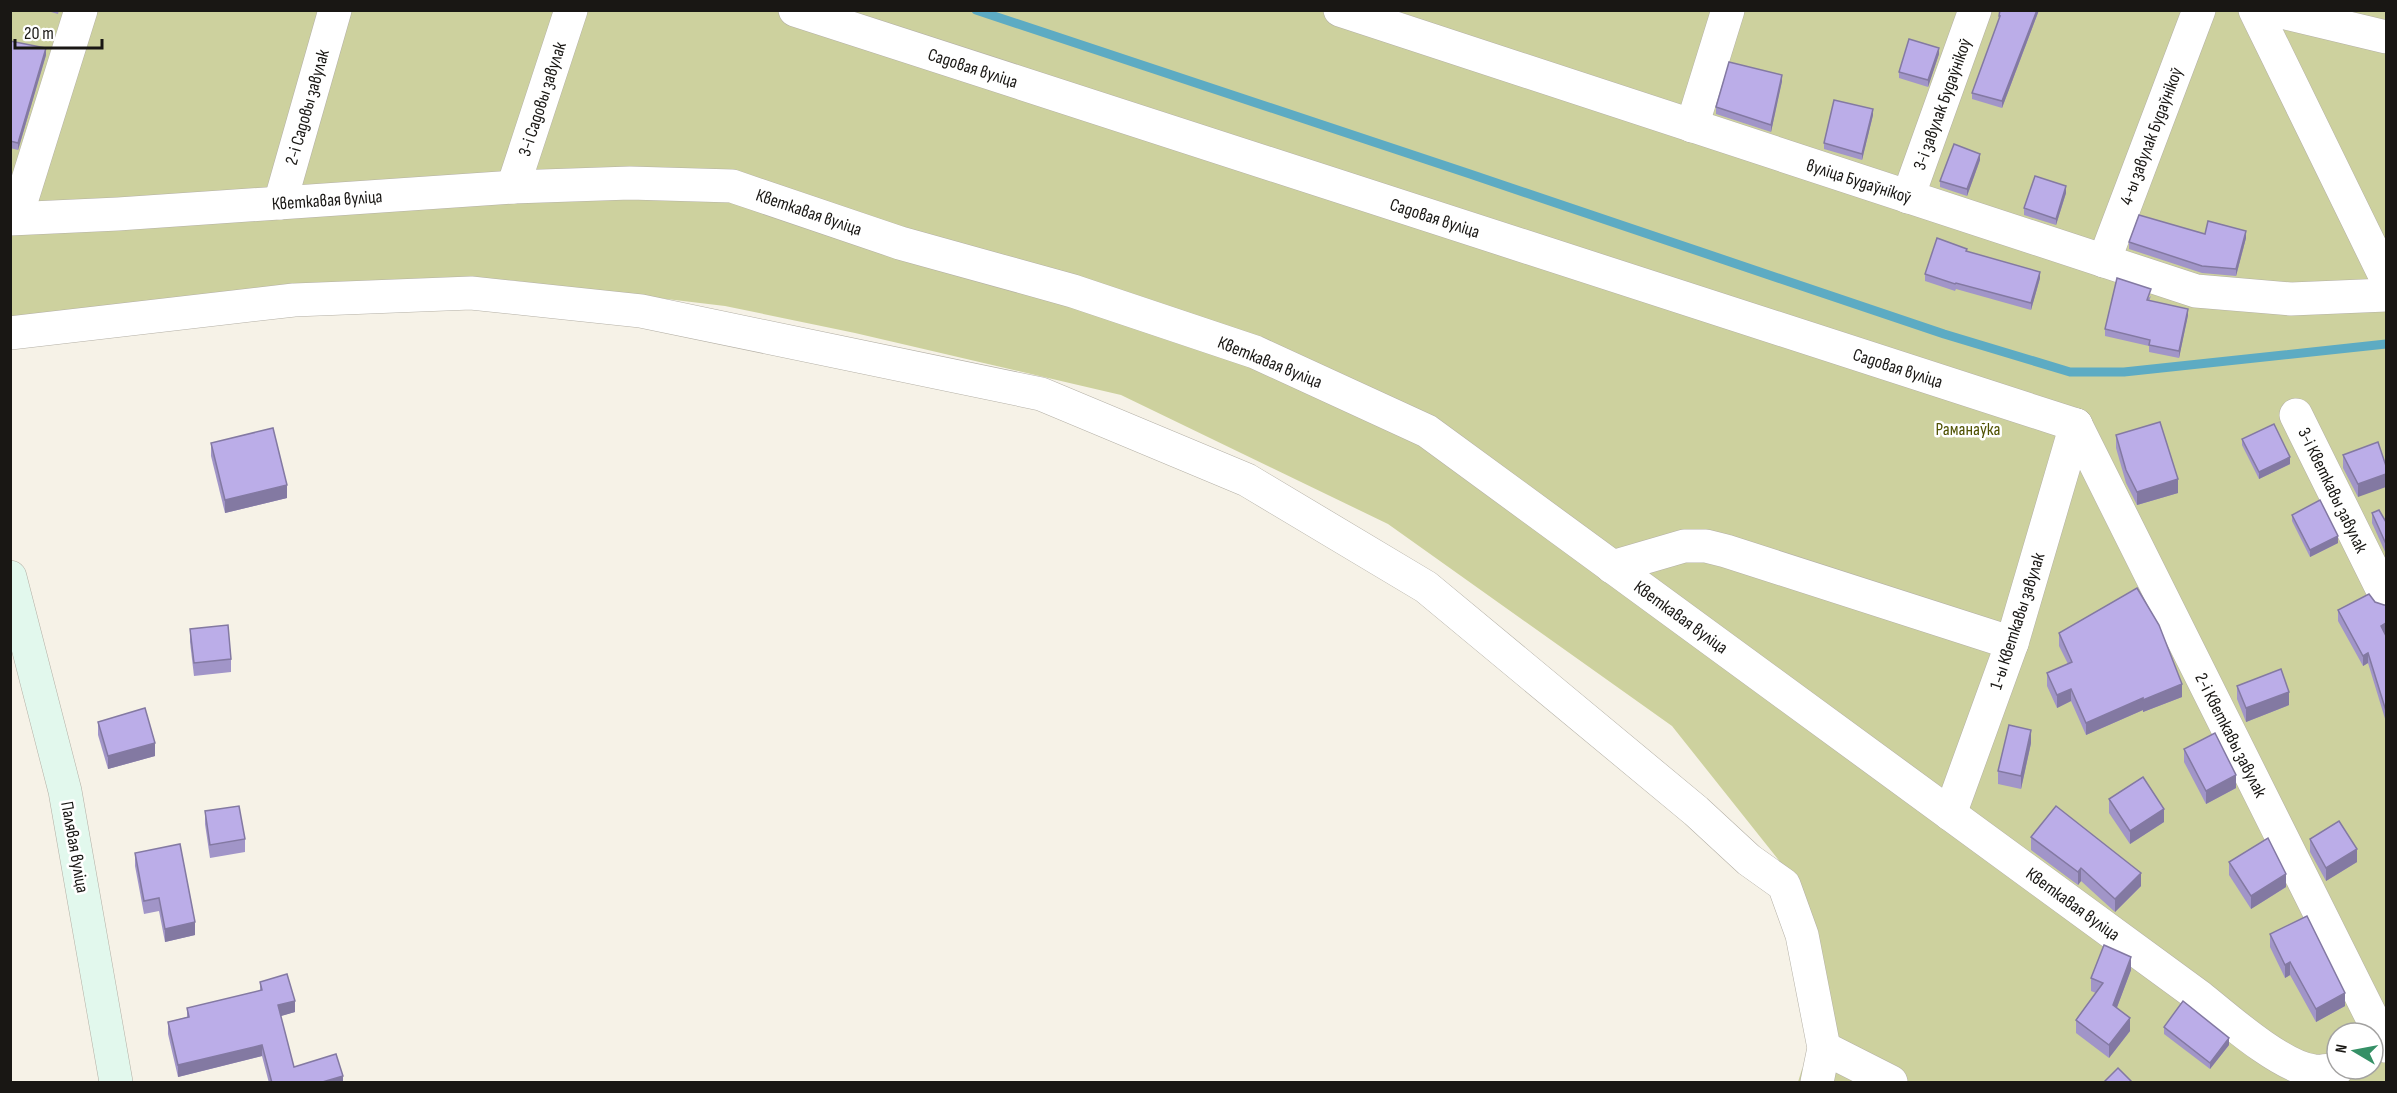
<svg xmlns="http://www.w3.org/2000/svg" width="2397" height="1093" font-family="'Sofia Sans Condensed',sans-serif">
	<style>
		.green { fill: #cdd19e; fill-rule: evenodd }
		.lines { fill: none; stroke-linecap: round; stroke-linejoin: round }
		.stream { stroke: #5dabc3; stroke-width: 9 }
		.minor-casing { stroke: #b4b0a6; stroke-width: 34 }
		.secondary-casing { stroke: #b4b0a6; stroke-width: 34 }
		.minor { stroke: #fff; stroke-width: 33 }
		.secondary { stroke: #e2f8ed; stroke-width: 33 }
		.wall { fill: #a195c8 }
		.shaded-wall { fill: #8379a2 }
		.building { fill: #bbade8; stroke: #8379a2; stroke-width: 1.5 }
		.labels { text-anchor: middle; stroke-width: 5; stroke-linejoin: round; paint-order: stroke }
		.street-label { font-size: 18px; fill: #191714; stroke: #fff }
		.park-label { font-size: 18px; fill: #505203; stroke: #fff }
	</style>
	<rect width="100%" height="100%" fill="#f6f2e7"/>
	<path class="green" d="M11 11H2386V1082H1798L1802 1069 1840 1055 1800 887 1672 726 1388 524 1121 395 855 333 725 306 508 280 136 304 11 328ZM2337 1033H2373V1069H2337Z"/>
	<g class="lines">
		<polyline class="stream" points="976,10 1470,174 1944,334 2070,372 2124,372 2386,344"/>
		<defs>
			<g id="minor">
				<polyline points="795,10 2076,425"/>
				<polyline points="1340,10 2196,291 2291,299 2386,295"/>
				<polyline points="2255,10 2386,278"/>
				<polyline points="2273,10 2386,37"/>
				<polyline points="1692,126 1728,10"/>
				<polyline points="513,187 571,10"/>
				<polyline points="1908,197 1975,10"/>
				<polyline points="280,203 335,10"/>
				<polyline points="16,218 81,10"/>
				<path d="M10 219 118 214 513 187 630 183 732 186 900 243 1073 291 1255 352 1427 431 2200 997C2226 1018 2281 1067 2314 1071 2320 1072 2330 1070 2337 1069"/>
				<polyline points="2104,261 2199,10"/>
				<polyline points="10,333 294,300 471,293 641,311 1041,394 1247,480 1426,587 1696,811 1749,860 1784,885 1802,935 1824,1048 1817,1082"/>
				<polyline points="2296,415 2386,597"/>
				<polyline points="2076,425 2386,1046"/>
				<polyline points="1612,567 1684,546 1706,546 1726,551 2012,643"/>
				<polyline points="1950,814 2012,643 2076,425"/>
				<polyline points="1824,1048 1891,1082"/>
			</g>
			<polyline id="secondary" points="10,577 65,791 116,1082"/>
		</defs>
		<use href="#minor" class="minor-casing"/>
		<use href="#secondary" class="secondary-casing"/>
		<use href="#minor" class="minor"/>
		<use href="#secondary" class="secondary"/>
	</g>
	<g class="wall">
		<polygon points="44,10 59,10 58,14"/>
		<polygon points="2000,10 2039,10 2002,108 1972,99 1972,93 1999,21 1999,16"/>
		<polygon points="10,41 46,55 18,150 10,148"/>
		<polygon points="1939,54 1928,87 1899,78 1899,72"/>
		<polygon points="1782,81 1771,132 1716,114 1716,107"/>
		<polygon points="1873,115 1862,160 1824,149 1824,143"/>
		<polygon points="1980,160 1967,196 1940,187 1940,181"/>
		<polygon points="2066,193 2056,225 2024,215 2024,208"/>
		<polygon points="2205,234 2246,238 2236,276 2202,273 2129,249 2129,242"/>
		<polygon points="1967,252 2040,278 2031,310 1956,289 1955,291 1925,281 1925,274"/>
		<polygon points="2151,296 2149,301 2188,315 2179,358 2149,352 2149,346 2105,336 2105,329"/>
		<polygon points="2116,435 2178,493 2137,505 2126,483 2116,448"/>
		<polygon points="2242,439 2290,464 2259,479 2242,445"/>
		<polygon points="2378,442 2358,497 2343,468 2343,455"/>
		<polygon points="211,443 287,498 225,513 211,456"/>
		<polygon points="2372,513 2386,522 2386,554 2372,523"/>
		<polygon points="2292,515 2338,543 2310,557 2292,521"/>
		<polygon points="2375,602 2384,605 2386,633 2386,722 2368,663 2363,666 2338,621 2338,610"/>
		<polygon points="190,629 231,659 231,672 194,676 190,642"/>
		<polygon points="2059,633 2182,697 2143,712 2143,710 2086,735 2071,701 2057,708 2047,686 2047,673 2068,664 2059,646"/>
		<polygon points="2237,686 2289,705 2246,722 2237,699"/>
		<polygon points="98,722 155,756 108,769 98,735"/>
		<polygon points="2031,743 2021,789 1998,784 1998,771"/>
		<polygon points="2184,749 2236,788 2206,804 2184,762"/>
		<polygon points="2109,799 2164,822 2130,844 2109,813"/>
		<polygon points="205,811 245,839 245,852 210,858 205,824"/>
		<polygon points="2031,837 2141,886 2115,912 2081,881 2078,885 2031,850"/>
		<polygon points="2310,839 2357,862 2326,881 2310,852"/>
		<polygon points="135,853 195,935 165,942 159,911 144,914 135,866"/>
		<polygon points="2229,862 2286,887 2251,909 2229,875"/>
		<polygon points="2270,934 2345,1006 2316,1022 2290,975 2285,978 2270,947"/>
		<polygon points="2131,970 2117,1007 2130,1031 2109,1058 2076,1033 2076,1020 2096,993 2091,991 2091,978"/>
		<polygon points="260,982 295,1012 280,1016 294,1067 343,1083 269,1083 262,1056 178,1077 168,1034 168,1022 187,1017 187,1008 260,991"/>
		<polygon points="2385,983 2386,983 2386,999 2385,996"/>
		<polygon points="2164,1027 2229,1045 2210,1069 2164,1034"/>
	</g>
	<g class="shaded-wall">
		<polygon points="2037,10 2039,10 2002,108 2002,101"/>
		<polygon points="46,48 46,55 18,150 18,143"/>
		<polygon points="1939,48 1939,54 1928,87 1928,80"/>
		<polygon points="1782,75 1782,81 1771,132 1771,125"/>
		<polygon points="1873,109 1873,115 1862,160 1862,154"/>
		<polygon points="1980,154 1980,160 1967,196 1967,189"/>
		<polygon points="2066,186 2066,193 2056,225 2056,219"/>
		<polygon points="2246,231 2246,238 2236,276 2236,269"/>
		<polygon points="2040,272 2040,278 2031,310 2031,303"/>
		<polygon points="2188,309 2188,315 2179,358 2179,351"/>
		<polygon points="2290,457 2290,464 2259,479 2259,472"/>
		<polygon points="2386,474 2386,487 2358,497 2358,484"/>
		<polygon points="2178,479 2178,493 2137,505 2137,492"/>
		<polygon points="287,485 287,498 225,513 225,500"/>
		<polygon points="2338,536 2338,543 2310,557 2310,550"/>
		<polygon points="2386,623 2386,633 2381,637 2381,626"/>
		<polygon points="2368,653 2368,663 2363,666 2363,656"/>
		<polygon points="2182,684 2182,697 2143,712 2143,700"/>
		<polygon points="2071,689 2071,701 2057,708 2057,695"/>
		<polygon points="2289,692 2289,705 2246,722 2246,708"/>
		<polygon points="2143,698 2143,710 2086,735 2086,723"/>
		<polygon points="2031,730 2031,743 2021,789 2021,776"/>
		<polygon points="155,743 155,756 108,769 108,756"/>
		<polygon points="2236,775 2236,788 2206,804 2206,791"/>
		<polygon points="2164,809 2164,822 2130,844 2130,831"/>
		<polygon points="2357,849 2357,862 2326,881 2326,868"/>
		<polygon points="2081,868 2081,881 2078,885 2078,872"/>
		<polygon points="2141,873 2141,886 2115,912 2115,899"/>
		<polygon points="2286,874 2286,887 2251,909 2251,896"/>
		<polygon points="195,922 195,935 165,942 165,929"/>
		<polygon points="2131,957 2131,970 2113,1018 2113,1005"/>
		<polygon points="2290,962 2290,975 2285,978 2285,965"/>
		<polygon points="2345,993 2345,1006 2316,1022 2316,1009"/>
		<polygon points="295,1001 295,1012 278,1017 278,1005"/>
		<polygon points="2130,1018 2130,1031 2109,1058 2109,1045"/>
		<polygon points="2229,1038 2229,1045 2210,1069 2210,1063"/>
		<polygon points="262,1045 262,1056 178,1077 178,1065"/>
		<polygon points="343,1076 343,1083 319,1083"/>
	</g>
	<g class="building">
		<polygon points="2000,10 2037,10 2002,101 1972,93 2000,16 1999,16"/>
		<polygon points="1909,39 1939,48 1928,80 1899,72"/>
		<polygon points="10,41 46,48 18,143 10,141"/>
		<polygon points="1729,62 1782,75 1771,125 1716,107"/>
		<polygon points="1834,100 1873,109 1862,154 1824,143"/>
		<polygon points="1954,144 1980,154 1967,189 1940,181"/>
		<polygon points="2035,176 2066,186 2056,219 2024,208"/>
		<polygon points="2139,215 2205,234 2208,221 2246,231 2236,269 2202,266 2129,242"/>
		<polygon points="1937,238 1967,249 1966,251 2040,272 2031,303 1956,283 1955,284 1925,274"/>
		<polygon points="2117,278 2151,289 2147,300 2188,309 2179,351 2149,345 2150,340 2105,329"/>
		<polygon points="2160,422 2178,479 2137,492 2126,470 2116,435"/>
		<polygon points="2274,424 2290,457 2259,472 2242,439"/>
		<polygon points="273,428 287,485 225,500 211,443"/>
		<polygon points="2378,442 2386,466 2386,474 2358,484 2343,455"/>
		<polygon points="2320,500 2338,536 2310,550 2292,515"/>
		<polygon points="2379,510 2386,522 2386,544 2372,513"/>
		<polygon points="2137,588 2159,625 2182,684 2143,700 2143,698 2086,723 2071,689 2057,695 2047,673 2072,662 2059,633"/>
		<polygon points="2369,594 2375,602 2384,605 2386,605 2386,623 2381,626 2386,636 2386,711 2368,653 2363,656 2338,610"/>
		<polygon points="228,625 231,659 194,663 190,629"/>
		<polygon points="2281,669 2289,692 2246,708 2237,686"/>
		<polygon points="145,708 155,743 108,756 98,722"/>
		<polygon points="2009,725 2031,730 2021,776 1998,771"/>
		<polygon points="2215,733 2236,775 2206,791 2184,749"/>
		<polygon points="2143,777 2164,809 2130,831 2109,799"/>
		<polygon points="239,806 245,839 210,845 205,811"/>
		<polygon points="2056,806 2141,873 2115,899 2081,868 2078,872 2031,837"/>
		<polygon points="2339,821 2357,849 2326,868 2310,839"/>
		<polygon points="2268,838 2286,874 2251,896 2229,862"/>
		<polygon points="180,844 195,922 165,929 159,898 144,901 135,853"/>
		<polygon points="2307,916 2345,993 2316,1009 2290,962 2285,965 2270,934"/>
		<polygon points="2104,945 2131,957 2113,1005 2130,1018 2109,1045 2076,1020 2103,983 2091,978"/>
		<polygon points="287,974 295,1001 278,1005 294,1067 336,1054 343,1076 319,1083 272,1083 262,1045 178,1065 168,1022 189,1017 187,1008 262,990 260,982"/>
		<polygon points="2183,1001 2229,1038 2210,1063 2164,1027"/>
		<polygon points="2118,1068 2133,1083 2103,1083"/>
	</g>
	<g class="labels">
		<g class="street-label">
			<text transform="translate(973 68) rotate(18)" y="6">Садовая вуліца</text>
			<text transform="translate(542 99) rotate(-72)" y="6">3-і Садовы завулак</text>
			<text transform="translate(1942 104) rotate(-70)" y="6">3-і завулак Будаўнікоў</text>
			<text transform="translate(307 107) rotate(-74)" y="6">2-і Садовы завулак</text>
			<text transform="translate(2151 136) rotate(-69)" y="6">4-ы завулак Будаўнікоў</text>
			<text transform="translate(1859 181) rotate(18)" y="6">вуліца Будаўнікоў</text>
			<text transform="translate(327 200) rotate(-4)" y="6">Кветкавая вуліца</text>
			<text transform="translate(809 212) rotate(19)" y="6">Кветкавая вуліца</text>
			<text transform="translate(1435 218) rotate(18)" y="6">Садовая вуліца</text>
			<text transform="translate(1270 362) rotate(22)" y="6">Кветкавая вуліца</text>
			<text transform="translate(1898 368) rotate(18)" y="6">Садовая вуліца</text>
			<text transform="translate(2333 490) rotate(64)" y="6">3-і Кветкавы завулак</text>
			<text transform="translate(1681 617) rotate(36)" y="6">Кветкавая вуліца</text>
			<text transform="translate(2017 621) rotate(-72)" y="6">1-ы Кветкавы завулак</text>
			<text transform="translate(2231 735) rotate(63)" y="6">2-і Кветкавы завулак</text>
			<text transform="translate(75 847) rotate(80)" y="6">Палявая вуліца</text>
			<text transform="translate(2073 904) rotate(36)" y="6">Кветкавая вуліца</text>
		</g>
		<g class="park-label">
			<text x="1968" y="435">Раманаўка</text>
		</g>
	</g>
	<rect width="2397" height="1093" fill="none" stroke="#191714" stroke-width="24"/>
	<g transform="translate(2355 1051) rotate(280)"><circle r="28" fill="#ffffff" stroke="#a3a2a1" stroke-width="1.5"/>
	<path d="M0-4.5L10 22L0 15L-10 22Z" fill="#359066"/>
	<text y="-9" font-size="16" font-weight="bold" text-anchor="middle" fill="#191714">N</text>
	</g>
	<path d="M15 39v9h87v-9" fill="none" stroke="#191714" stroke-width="3"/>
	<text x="24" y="39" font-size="18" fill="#191714" stroke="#ffffff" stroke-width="4.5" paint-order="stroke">20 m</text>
</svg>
